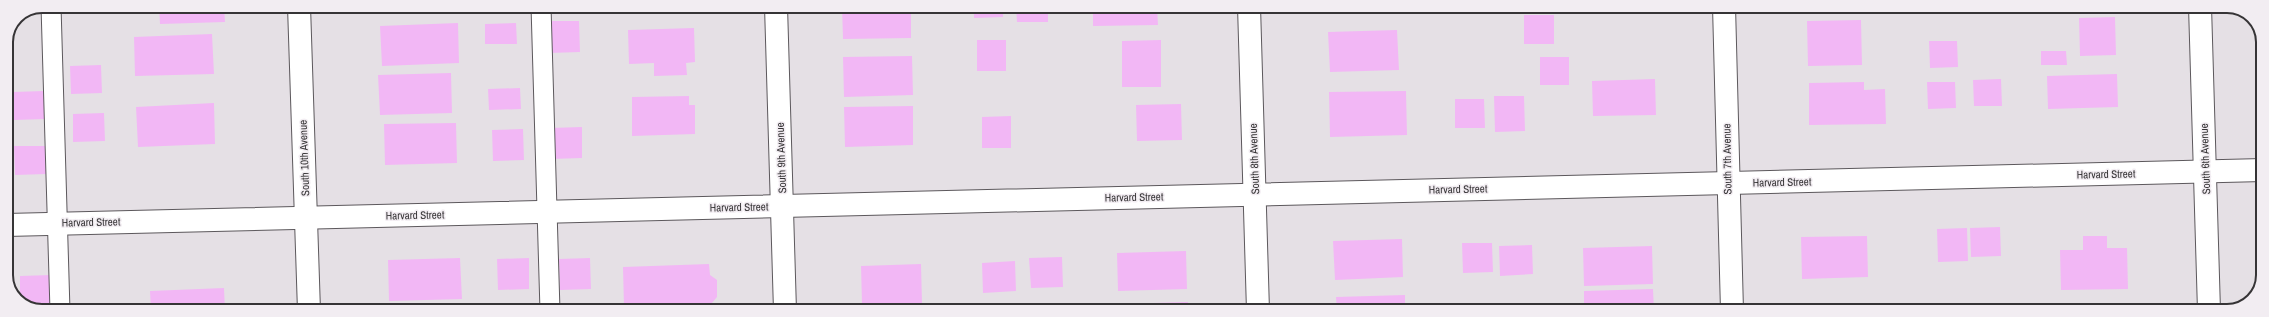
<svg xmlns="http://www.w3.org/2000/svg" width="2269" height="317" font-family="'Archivo Narrow',sans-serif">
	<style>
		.building { fill: #f2b7f5 }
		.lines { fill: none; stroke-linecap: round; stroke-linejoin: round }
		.lane-casing { stroke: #5c585c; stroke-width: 21 }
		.street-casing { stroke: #5c585c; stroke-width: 24 }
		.secondary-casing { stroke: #5c585c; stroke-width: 24 }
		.lane { stroke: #fff; stroke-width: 19 }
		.street { stroke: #fff; stroke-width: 22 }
		.secondary { stroke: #fff; stroke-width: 22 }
		.labels { text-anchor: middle; stroke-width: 3; stroke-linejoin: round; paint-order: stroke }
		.street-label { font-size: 11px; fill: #363436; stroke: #f2edf2 }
		.rim { fill: none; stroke: #363436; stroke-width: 2 }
	</style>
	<rect width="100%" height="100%" fill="#e5e0e5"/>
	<g class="building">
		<polygon points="75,6 106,6 106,9 75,10"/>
		<polygon points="159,6 224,6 225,22 160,24"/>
		<polygon points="551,6 582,6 582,12 551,13"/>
		<polygon points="842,6 911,6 911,38 843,39"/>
		<polygon points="974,6 1003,6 1003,17 974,18"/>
		<polygon points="1016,6 1048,6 1048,22 1017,22"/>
		<polygon points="1093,6 1157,6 1158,25 1093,26"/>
		<polygon points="1328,6 1397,6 1397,12 1328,14"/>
		<polygon points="1454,6 1484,6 1484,11 1454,12"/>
		<rect x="2001" y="6" width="28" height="2"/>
		<rect x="1524" y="15" width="30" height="29"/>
		<polygon points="2115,17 2116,55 2080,56 2079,18"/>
		<polygon points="1861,20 1862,65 1808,66 1807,21"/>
		<polygon points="548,21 579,21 580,52 549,53"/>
		<polygon points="458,23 459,63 382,66 380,26"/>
		<polygon points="516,23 517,44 485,44 485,24"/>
		<polygon points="694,28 695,62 686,63 687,75 654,76 654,63 629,64 628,30"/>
		<polygon points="1397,30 1399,70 1330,72 1328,32"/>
		<polygon points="212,34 214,74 135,76 134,37"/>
		<rect x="977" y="40" width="29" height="31"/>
		<polygon points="1161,40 1161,87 1122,87 1122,41"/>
		<polygon points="1929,41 1957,41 1958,67 1930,68"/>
		<polygon points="2041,51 2066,51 2067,65 2041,65"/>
		<polygon points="912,56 913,95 844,97 843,57"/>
		<rect x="1540" y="57" width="29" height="28"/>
		<polygon points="101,65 102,93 71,94 70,66"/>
		<polygon points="451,73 452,113 380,115 378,75"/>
		<polygon points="2117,74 2118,107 2048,109 2047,76"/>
		<polygon points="1655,79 1656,115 1593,116 1592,81"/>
		<polygon points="2001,79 2002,106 1974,106 1973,80"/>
		<polygon points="1864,82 1864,90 1885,89 1886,124 1809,125 1809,83"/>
		<polygon points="1927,82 1955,82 1956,108 1928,109"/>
		<polygon points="520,88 521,109 489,110 488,89"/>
		<polygon points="44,91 45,119 14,120 13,92"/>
		<polygon points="1406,91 1407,135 1330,137 1329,92"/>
		<polygon points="689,96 689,105 695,105 695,134 632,136 632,97"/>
		<polygon points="1494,96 1524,96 1525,131 1495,132"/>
		<polygon points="1455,99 1484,99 1485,128 1455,128"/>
		<polygon points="214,103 215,144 138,147 136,107"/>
		<polygon points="1181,104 1182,140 1137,141 1136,105"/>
		<polygon points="913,106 913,145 845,147 844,107"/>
		<polygon points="104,113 105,141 73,142 73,114"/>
		<polygon points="1011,116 1011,148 982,148 982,117"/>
		<polygon points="456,123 457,163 385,165 384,124"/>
		<polygon points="582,127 582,158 551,159 550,128"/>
		<polygon points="523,129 524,160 493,161 492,130"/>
		<polygon points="14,146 45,146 46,174 15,175"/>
		<polygon points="2000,227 2001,256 1971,257 1970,228"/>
		<polygon points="1967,228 1968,261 1938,262 1937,229"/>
		<polygon points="1867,236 1868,277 1802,279 1801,237"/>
		<polygon points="2083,236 2107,236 2107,248 2127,248 2128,289 2061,290 2060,250 2083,250"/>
		<polygon points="1402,239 1403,277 1335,280 1333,241"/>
		<polygon points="1462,243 1492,243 1493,272 1463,273"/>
		<polygon points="1532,245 1533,274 1500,276 1499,246"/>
		<polygon points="1652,246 1653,284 1584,286 1583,248"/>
		<polygon points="1186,251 1187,289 1118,291 1117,253"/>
		<polygon points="1062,257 1063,287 1031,288 1029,258"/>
		<polygon points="460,258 462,299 389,301 388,260"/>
		<polygon points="529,258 529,289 498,290 497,259"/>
		<polygon points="590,258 591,289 560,290 559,259"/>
		<polygon points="1015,261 1016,291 983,293 982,263"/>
		<polygon points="709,264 710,275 717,280 717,297 711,304 624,307 623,267"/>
		<polygon points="921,264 922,303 862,304 861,266"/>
		<polygon points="51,275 52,306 29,306 20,302 20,276"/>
		<polygon points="224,288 225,311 151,311 150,291"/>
		<polygon points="1653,289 1654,311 1584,311 1584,291"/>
		<polygon points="1405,295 1405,311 1337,311 1336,297"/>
		<polygon points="1188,302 1188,311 1119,311 1119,304"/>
		<polygon points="458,307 458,311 386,311 385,309"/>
	</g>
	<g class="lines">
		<defs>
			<g id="lane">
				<polyline points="51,6 60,311"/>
				<polyline points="541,6 550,311"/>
			</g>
			<g id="street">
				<polyline points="299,6 309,311"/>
				<polyline points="1249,6 1258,311"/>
				<polyline points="1724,6 1732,311"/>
				<polyline points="2200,6 2209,311"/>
				<polyline points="6,225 2263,170"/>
			</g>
			<polyline id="secondary" points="776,6 785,311"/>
		</defs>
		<use href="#lane" class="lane-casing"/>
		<use href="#street" class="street-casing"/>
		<use href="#secondary" class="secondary-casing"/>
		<use href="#lane" class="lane"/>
		<use href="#street" class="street"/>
		<use href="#secondary" class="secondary"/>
	</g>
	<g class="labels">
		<g class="street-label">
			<text transform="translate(304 158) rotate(-92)" y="4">South 10th Avenue</text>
			<text transform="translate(781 158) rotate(-92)" y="4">South 9th Avenue</text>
			<text transform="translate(1254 159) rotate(-92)" y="4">South 8th Avenue</text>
			<text transform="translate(1727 159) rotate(-91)" y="4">South 7th Avenue</text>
			<text transform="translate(2205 159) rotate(-92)" y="4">South 6th Avenue</text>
			<text transform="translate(2106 174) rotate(-1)" y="4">Harvard Street</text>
			<text transform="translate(1782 182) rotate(-1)" y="4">Harvard Street</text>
			<text transform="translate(1458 189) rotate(-1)" y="4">Harvard Street</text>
			<text transform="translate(1134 197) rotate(-1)" y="4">Harvard Street</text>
			<text transform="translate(739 207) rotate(-1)" y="4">Harvard Street</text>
			<text transform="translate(415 215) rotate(-1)" y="4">Harvard Street</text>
			<text transform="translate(91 222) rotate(-1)" y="4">Harvard Street</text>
		</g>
	</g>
	<path d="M0 0H2269V317H0ZM42 13H2227A29 29 0 0 1 2256 42V275A29 29 0 0 1 2227 304H42A29 29 0 0 1 13 275V42A29 29 0 0 1 42 13Z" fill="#f2edf2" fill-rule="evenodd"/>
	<path class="rim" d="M42 13H2227A29 29 0 0 1 2256 42V275A29 29 0 0 1 2227 304H42A29 29 0 0 1 13 275V42A29 29 0 0 1 42 13Z"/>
</svg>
